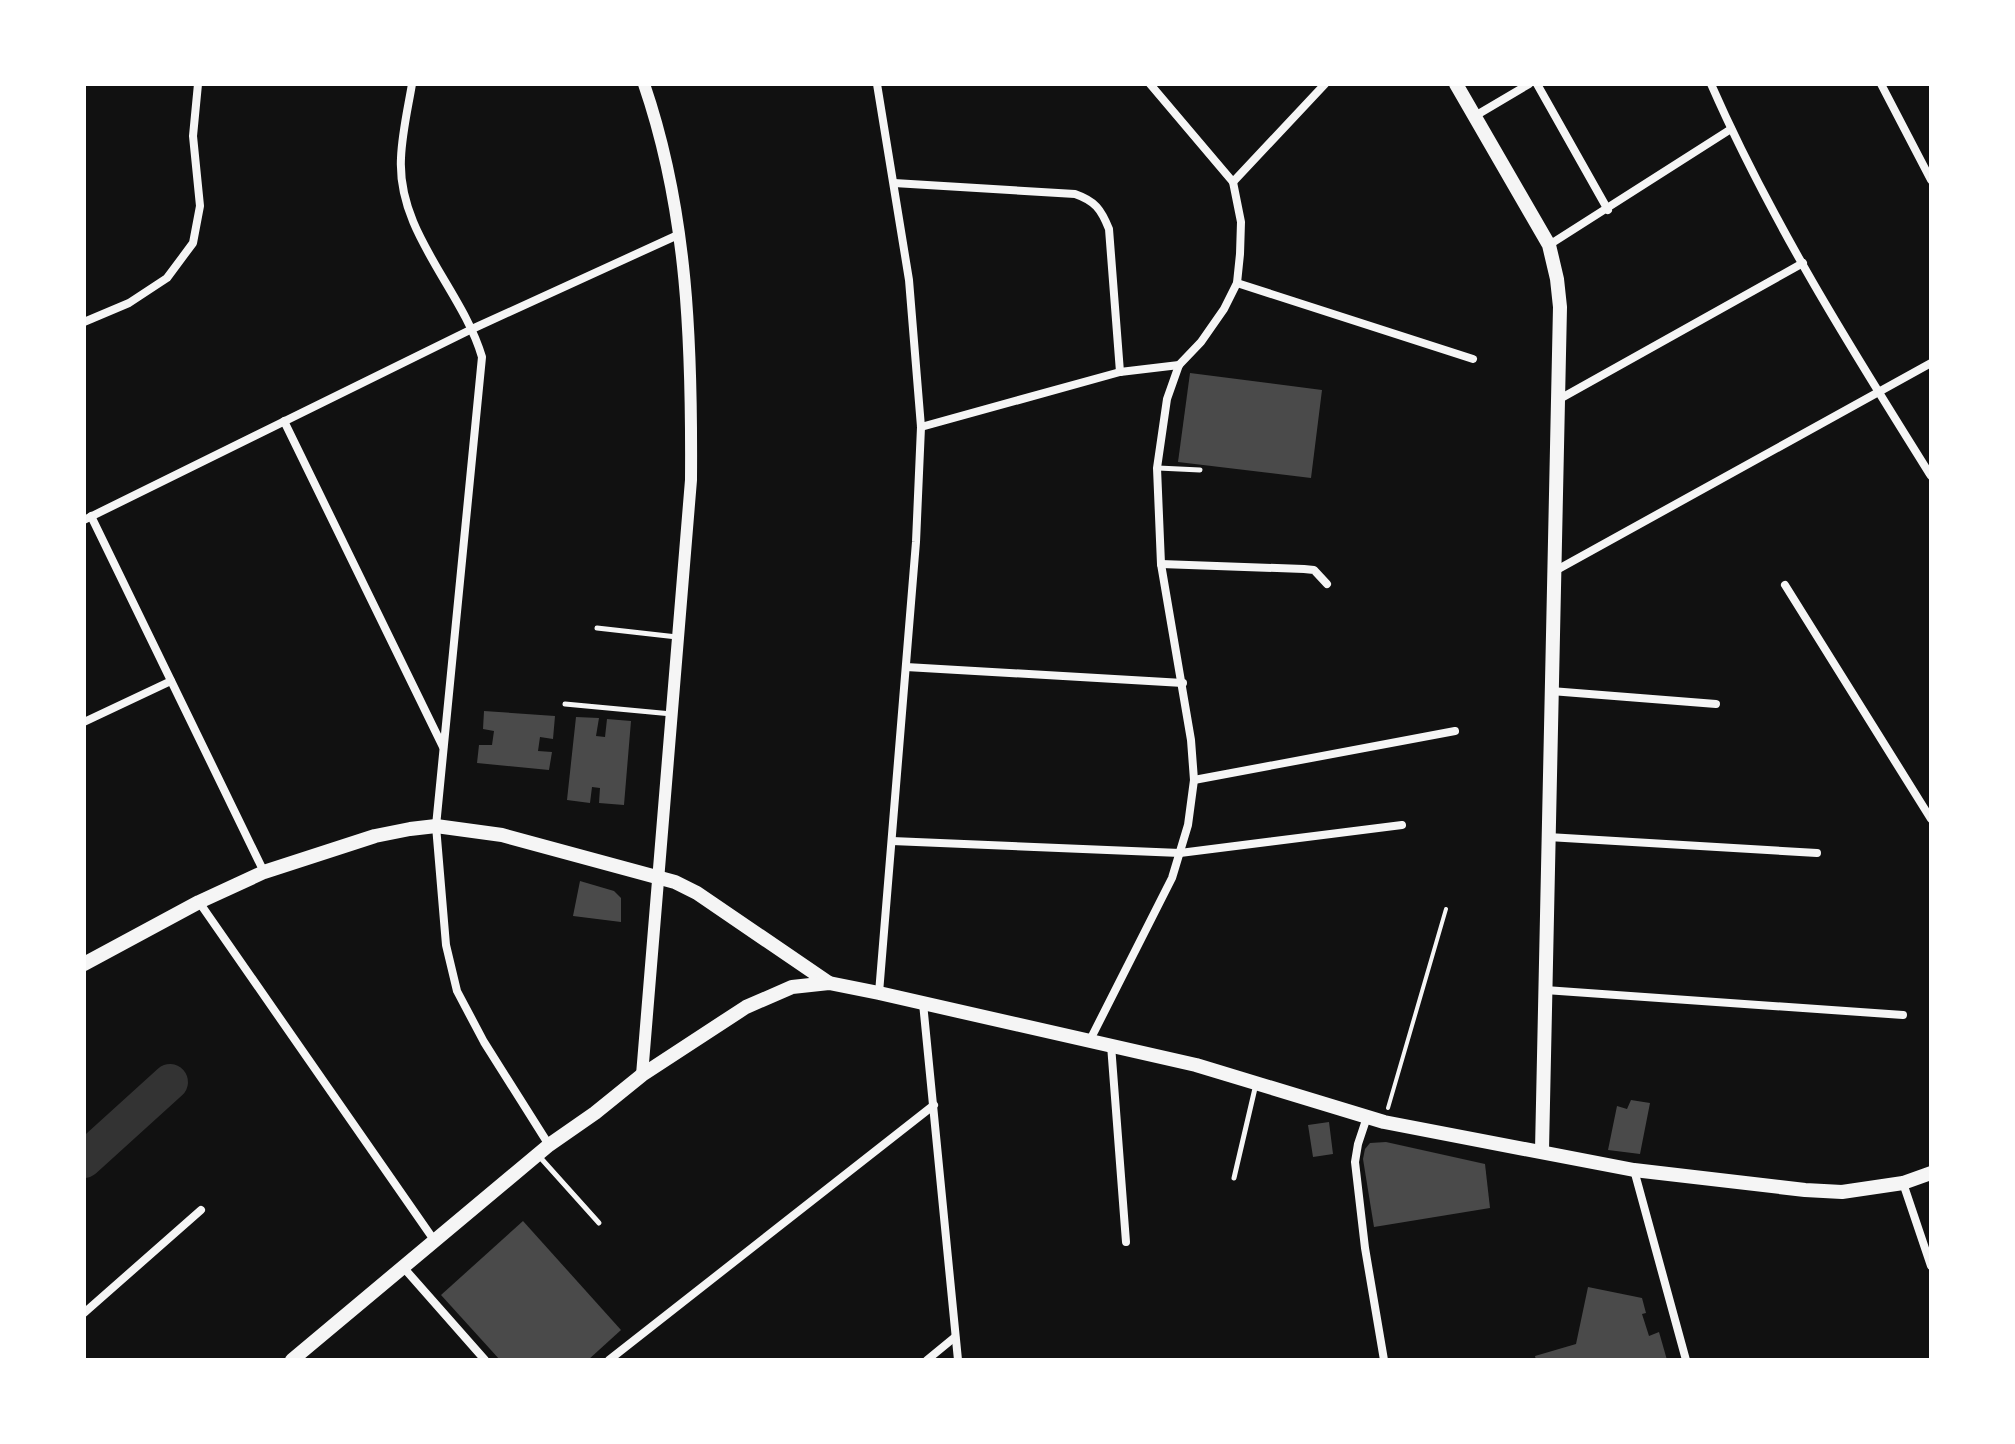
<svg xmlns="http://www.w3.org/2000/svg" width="2015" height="1444" font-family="Karla,sans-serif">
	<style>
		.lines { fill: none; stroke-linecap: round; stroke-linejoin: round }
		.river { stroke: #333; stroke-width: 36 }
		.building { fill: #4a4a4a }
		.path { stroke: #f5f5f5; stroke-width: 4 }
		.service { stroke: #f5f5f5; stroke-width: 5 }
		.minor { stroke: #f5f5f5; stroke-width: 8 }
		.tertiary { stroke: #f5f5f5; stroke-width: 12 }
		.secondary { stroke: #f5f5f5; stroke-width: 14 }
	</style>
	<rect width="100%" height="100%" fill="#111"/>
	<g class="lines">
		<polyline class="river" points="84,1160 170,1082"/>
	</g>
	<g class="building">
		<polygon points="1190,373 1322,390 1311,478 1178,462"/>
		<polygon points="484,711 555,716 553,739 540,737 538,751 552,752 549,770 477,763 479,745 492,745 494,731 483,729"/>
		<polygon points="576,717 599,718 596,736 605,737 607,719 631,721 624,805 599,803 600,788 592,787 590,803 567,800"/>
		<polygon points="580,881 614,891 621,898 621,922 573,916"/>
		<polygon points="1631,1100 1650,1103 1640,1154 1608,1150 1617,1106 1627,1109"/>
		<polygon points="1329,1122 1333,1154 1313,1157 1308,1125"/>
		<polygon points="1386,1142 1485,1164 1490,1208 1374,1227 1363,1159 1365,1149 1370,1143"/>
		<polygon points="523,1221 621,1330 588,1360 500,1360 441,1295"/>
		<polygon points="1588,1287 1642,1298 1646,1313 1642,1314 1649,1336 1659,1332 1667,1360 1536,1360 1535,1356 1576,1344"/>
	</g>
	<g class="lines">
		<polyline class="path" points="1388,1108 1446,909"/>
		<g class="service">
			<polyline points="1158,468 1200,470"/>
			<polyline points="597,628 677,637"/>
			<polyline points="565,704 672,714"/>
			<polyline points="538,1155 599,1223"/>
			<polyline points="1234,1178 1256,1084"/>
		</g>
		<g class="minor">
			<path d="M412 84C408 108 402 133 401 158 397 233 462 289 482 357L436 826 446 945 457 991 484 1042 549 1145"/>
			<polyline points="877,84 909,280 921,427 916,542 879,993"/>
			<polyline points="1537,84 1608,210"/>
			<path d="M1711 84C1771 221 1852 350 1931 476"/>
			<polyline points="1881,84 1931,180"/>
			<polyline points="1475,116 1529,84"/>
			<polyline points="1233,182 1325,84"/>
			<path d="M894 183 1075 194C1095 201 1101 209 1109 229L1120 372"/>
			<polyline points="1549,245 1731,129"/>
			<polyline points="1237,283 1473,359"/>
			<polyline points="84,322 129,303 167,278 193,243 200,206 193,136 198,84"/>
			<polyline points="1556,401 1803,263"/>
			<polyline points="284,421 443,747"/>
			<polyline points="921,427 1120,372 1179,365"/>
			<polyline points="91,516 264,872"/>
			<polyline points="84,520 472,329 680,234"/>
			<polyline points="1161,564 1304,569 1314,570 1327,584"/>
			<polyline points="1553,572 1931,363"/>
			<polyline points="1785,585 1931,819"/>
			<polyline points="906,667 1183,683"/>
			<polyline points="1551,691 1716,704"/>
			<polyline points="84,722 171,681"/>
			<polyline points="1194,780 1455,731"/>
			<polyline points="1548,837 1817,853"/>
			<polyline points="892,841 1180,853 1402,825"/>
			<polyline points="199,902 434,1240"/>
			<polyline points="1545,990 1903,1015"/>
			<polyline points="923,1003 958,1360"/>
			<polyline points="1090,1040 1172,878 1188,825 1194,780 1191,740 1161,564 1157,468 1167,399 1179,365 1201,342 1224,309 1237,283 1240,254 1241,222 1233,182 1150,84"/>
			<polyline points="1111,1045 1126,1242"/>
			<polyline points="1367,1117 1358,1144 1355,1162 1365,1248 1384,1360"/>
			<polyline points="1634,1170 1686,1360"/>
			<polyline points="1903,1183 1931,1266"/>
			<polyline points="403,1267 485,1360"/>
			<polyline points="84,1313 201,1210"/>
			<polyline points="609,1360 934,1105"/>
			<polyline points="927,1360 955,1337"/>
		</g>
		<path class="tertiary" d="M642 1075 691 480C692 345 688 212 644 84"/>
		<g class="secondary">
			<polyline points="1456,84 1549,245 1557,279 1560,307 1542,1150"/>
			<polyline points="84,964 199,902 264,872 375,836 410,829 436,826 502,835 675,882 697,893 829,983"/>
			<polyline points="292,1360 549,1145 595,1113 642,1075 746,1007 792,987 829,983 879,993 1196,1065 1384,1122 1634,1170 1805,1190 1842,1192 1903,1183 1931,1173"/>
		</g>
	</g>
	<rect width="2015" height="1444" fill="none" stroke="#ffffff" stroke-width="172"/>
</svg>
